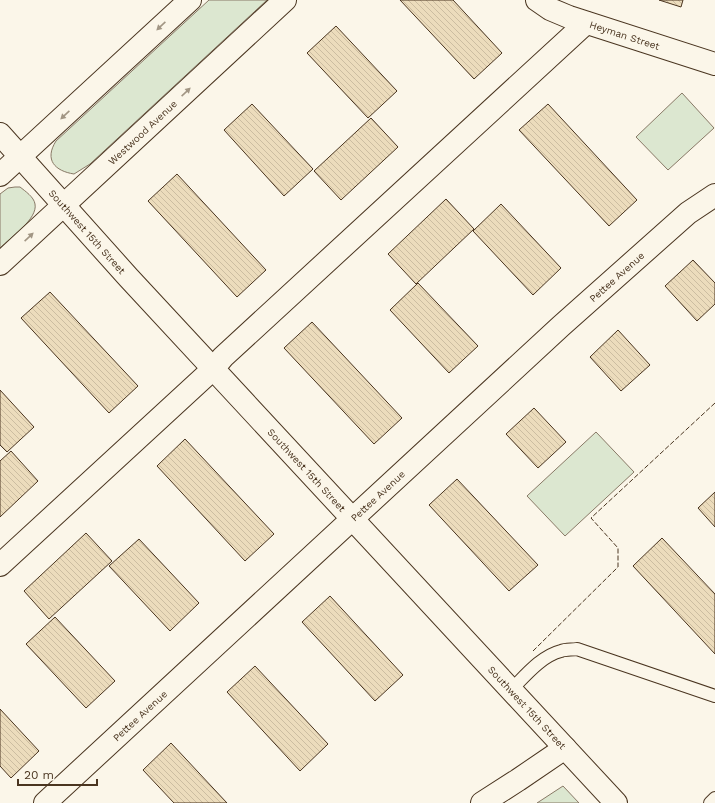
<svg xmlns="http://www.w3.org/2000/svg" width="715" height="803" font-family="'Work Sans',sans-serif">
	<style>
		.green { fill: #dce7d0; stroke: #887966 }
		.building { fill: url(#building-back-hatch); stroke: #4a3520 }
		.lines { fill: none; stroke-linecap: round; stroke-linejoin: round }
		.lane-casing { stroke: #4a3520; stroke-width: 14 }
		.street-casing { stroke: #4a3520; stroke-width: 24 }
		.secondary-casing { stroke: #4a3520; stroke-width: 24 }
		.lane { stroke: #fbf6e9; stroke-width: 12 }
		.street { stroke: #fbf6e9; stroke-width: 22 }
		.secondary { stroke: #fbf6e9; stroke-width: 22 }
		.fence { stroke: #4a3520; stroke-width: 1; stroke-dasharray: 5 2; stroke-linecap: butt }
		.oneway { fill: #a29684 }
		.labels { text-anchor: middle; stroke-width: 3; stroke-linejoin: round; paint-order: stroke }
		.street-label { font-size: 10px; fill: #4a3520; stroke: #fbf6e9 }
	</style>
	<defs>
		<pattern id="building-back-hatch" width="6" height="6" patternUnits="userSpaceOnUse"><rect width="6" height="6" fill="#ecdcbc"/><path d="M-1 5l2 2M0 0l6 6M5-1l2 2" fill="none" stroke="#ccbda1"/></pattern>
	</defs>
	<rect width="100%" height="100%" fill="#fbf6e9"/>
	<g class="green">
		<path d="M209 0H267L90 164 74 174C55 171 44 160 56 141Z"/>
		<polygon points="682,93 714,128 668,170 636,137"/>
		<path d="M15 187H20C25 191 34 197 35 204 38 219 10 238 0 248V194L8 188Z"/>
		<polygon points="596,432 634,472 565,536 527,496"/>
		<polygon points="563,786 579,803 537,803"/>
	</g>
	<g class="building">
		<polygon points="400,0 453,0 502,53 474,79"/>
		<polygon points="659,0 683,0 681,7"/>
		<polygon points="336,26 397,91 368,118 307,53"/>
		<polygon points="252,104 313,169 284,196 224,130"/>
		<polygon points="548,104 637,200 609,226 519,130"/>
		<polygon points="371,118 398,147 341,200 314,171"/>
		<polygon points="177,174 266,270 237,297 148,201"/>
		<polygon points="446,199 474,229 416,284 388,254"/>
		<polygon points="501,204 561,268 533,295 473,231"/>
		<polygon points="693,260 715,283 715,304 697,321 665,286"/>
		<polygon points="418,283 478,346 449,373 390,310"/>
		<polygon points="50,292 138,386 109,413 21,318"/>
		<polygon points="312,322 402,418 374,444 284,348"/>
		<polygon points="618,330 650,365 621,391 590,357"/>
		<polygon points="0,390 34,427 7,452 0,445"/>
		<polygon points="534,408 566,442 538,468 506,434"/>
		<polygon points="185,439 274,534 245,561 157,466"/>
		<polygon points="11,451 38,481 0,517 0,461"/>
		<polygon points="457,479 538,565 509,591 429,505"/>
		<polygon points="715,492 715,527 698,508"/>
		<polygon points="86,533 112,561 49,619 24,591"/>
		<polygon points="662,538 715,594 715,654 633,566"/>
		<polygon points="139,539 199,603 170,631 109,566"/>
		<polygon points="330,596 403,675 375,701 302,622"/>
		<polygon points="55,617 115,681 86,708 26,644"/>
		<polygon points="255,666 328,744 300,771 227,692"/>
		<polygon points="0,709 39,751 11,778 0,766"/>
		<polygon points="171,743 227,803 174,803 143,770"/>
	</g>
	<g class="lines">
		<defs>
			<g id="lane">
				<path d="M511 690C525 676 541 656 561 651 566 649 572 650 577 649L715 696"/>
				<polyline points="710,803 715,798"/>
			</g>
			<g id="street">
				<path id="s1" d="M537 0 550 9 569 17 715 64"/>
				<polyline points="0,565 213,369 223,357 586,23"/>
				<path id="s2" d="M45 803 561 326 688 213 715 195"/>
				<polyline points="482,803 518,780 565,748"/>
			</g>
			<g id="secondary">
				<path id="s3" d="M0 134 128 277 616 803"/>
				<polyline points="0,175 190,0"/>
				<path id="s4" d="M0 264 285 0"/>
			</g>
		</defs>
		<use href="#lane" class="lane-casing"/>
		<use href="#street" class="street-casing"/>
		<use href="#secondary" class="secondary-casing"/>
		<use href="#lane" class="lane"/>
		<use href="#street" class="street"/>
		<use href="#secondary" class="secondary"/>
		<polyline class="fence" points="533,651 618,567 618,548 591,518 715,403"/>
	</g>
	<defs><path id="oneway-solid" d="M-6-.8H1V-3.2L6.5 0L1 3.2V.8H-6Z"/></defs>
	<g class="oneway">
		<use href="#oneway-solid" transform="translate(161 26) rotate(137)"/>
		<use href="#oneway-solid" transform="translate(186 92) rotate(-43)"/>
		<use href="#oneway-solid" transform="translate(65 115) rotate(137)"/>
		<use href="#oneway-solid" transform="translate(29 237) rotate(-43)"/>
	</g>
	<g class="labels">
		<g class="street-label">
			<text dy="4" stroke="none"><textPath href="#s1" startOffset="95">Heyman Street</textPath></text>
			<text dy="4" stroke="none"><textPath href="#s4" startOffset="194">Westwood Avenue</textPath></text>
			<text dy="4" stroke="none"><textPath href="#s3" startOffset="131">Southwest 15th Street</textPath></text>
			<text dy="4" stroke="none"><textPath href="#s2" startOffset="777">Pettee Avenue</textPath></text>
			<text dy="4" stroke="none"><textPath href="#s3" startOffset="455">Southwest 15th Street</textPath></text>
			<text dy="4" stroke="none"><textPath href="#s2" startOffset="453">Pettee Avenue</textPath></text>
			<text dy="4" stroke="none"><textPath href="#s3" startOffset="779">Southwest 15th Street</textPath></text>
			<text dy="4" stroke="none"><textPath href="#s2" startOffset="129">Pettee Avenue</textPath></text>
		</g>
	</g>
	<path d="M18 779v6h79v-6" fill="none" stroke="#4a3520" stroke-width="2"/>
	<text x="24" y="779" font-size="12" fill="#4a3520" stroke="#fbf6e9" stroke-width="3" paint-order="stroke">20 m</text>
</svg>
